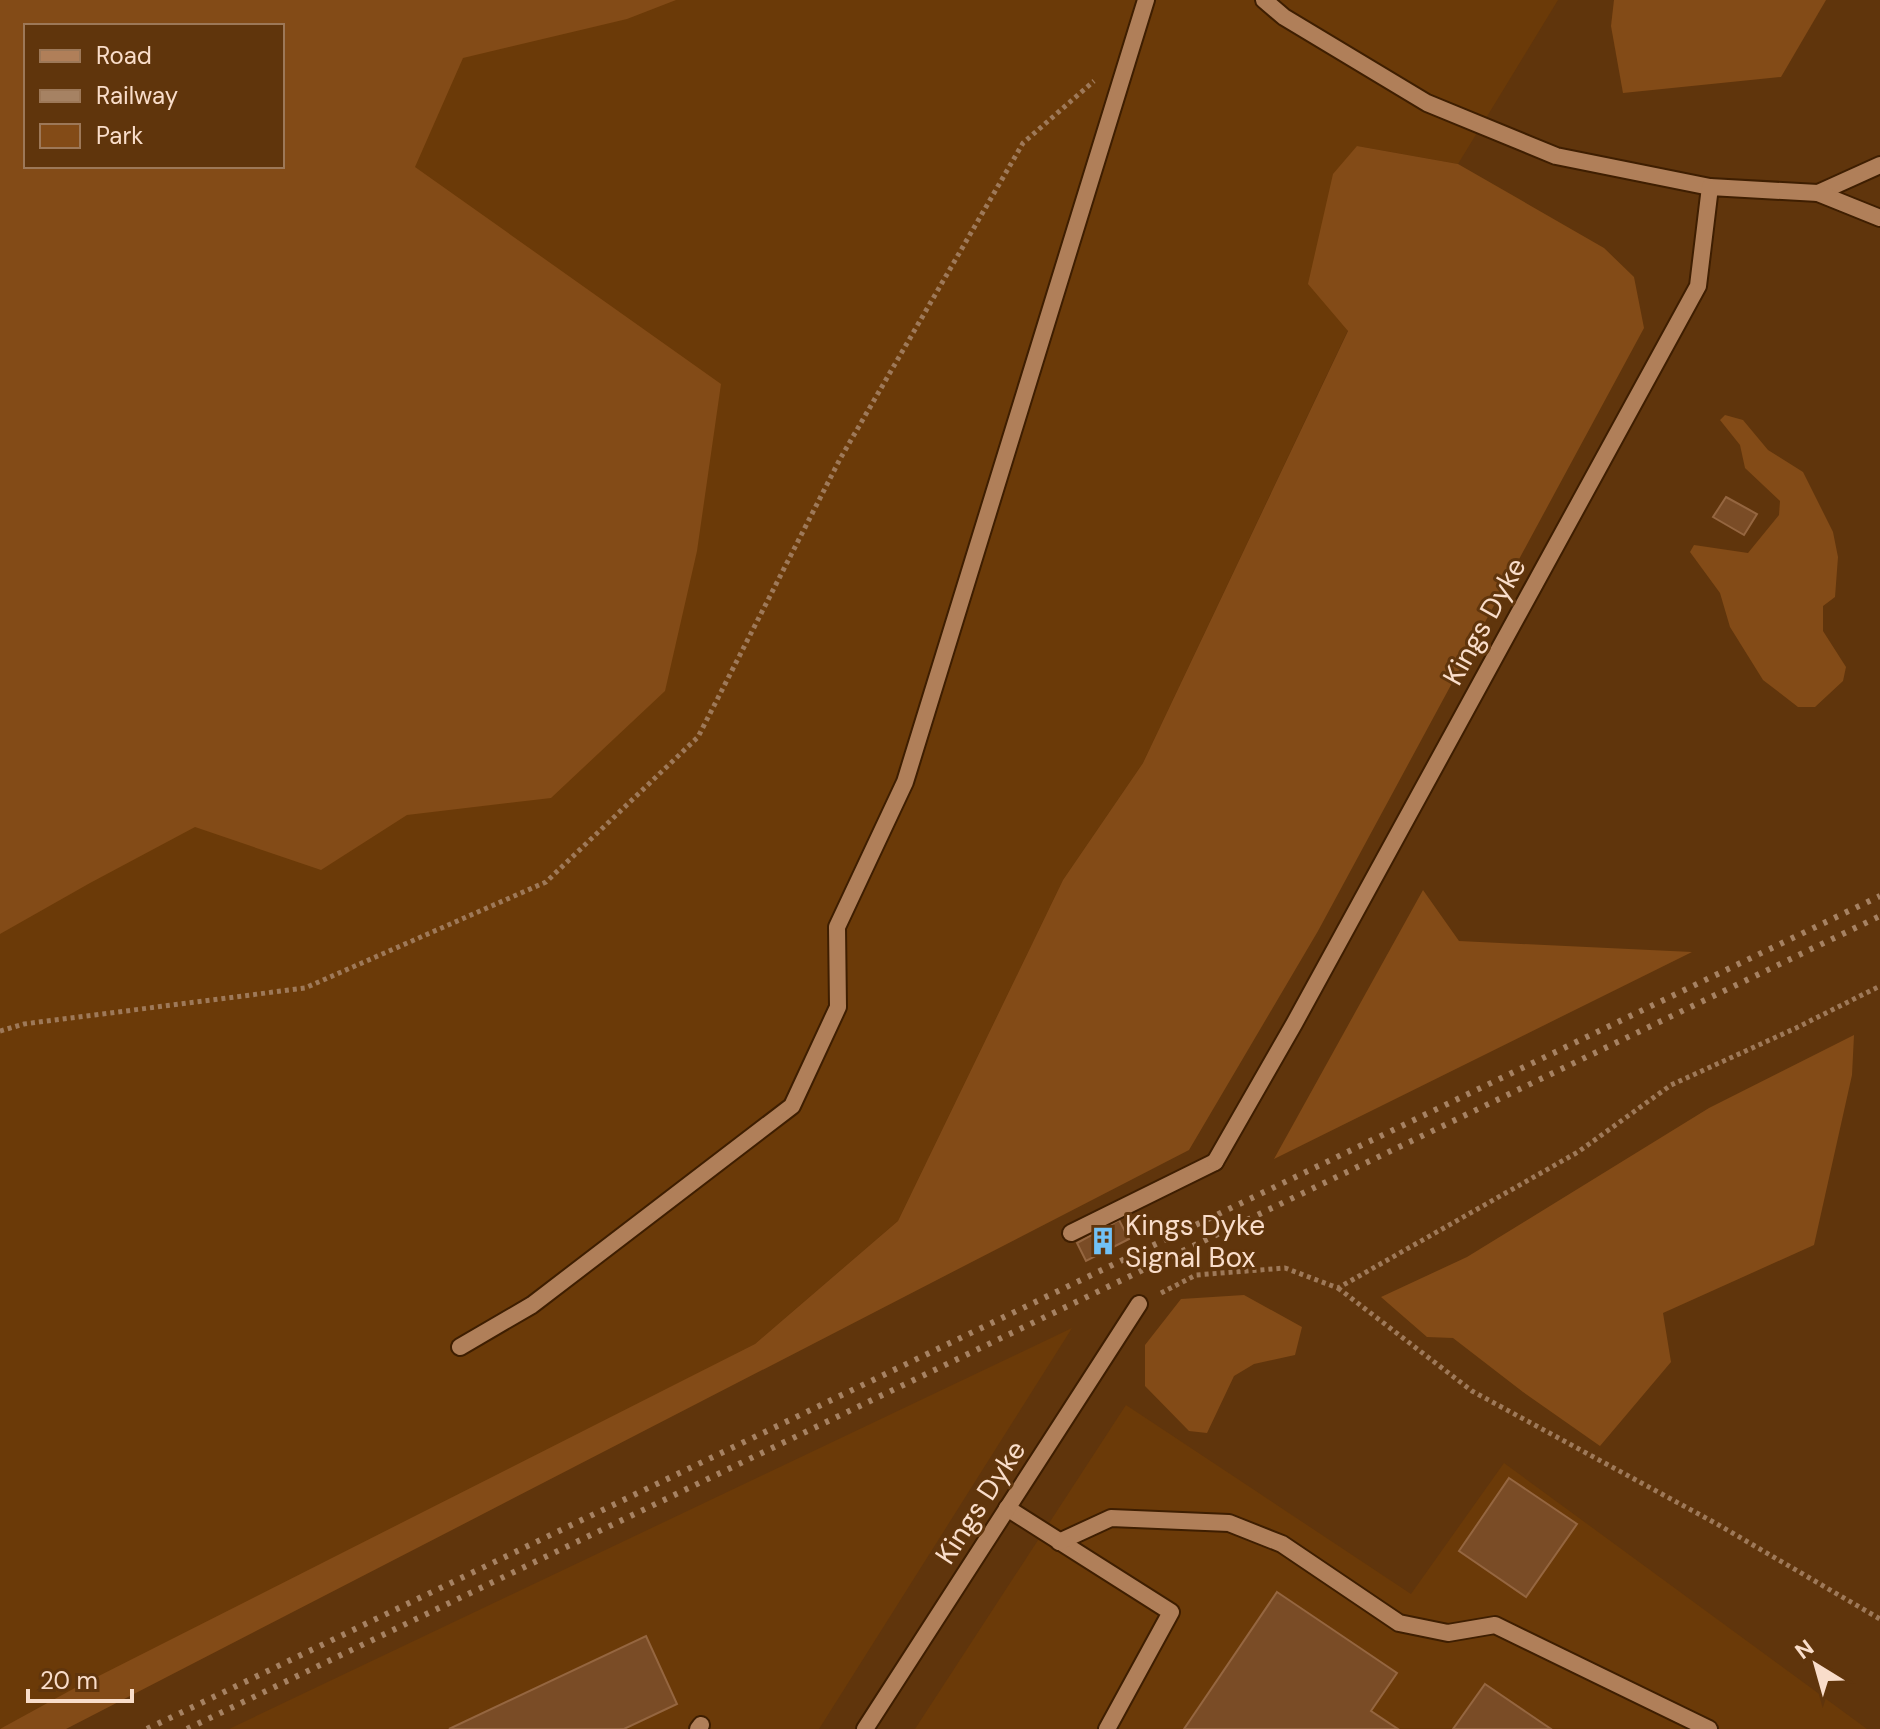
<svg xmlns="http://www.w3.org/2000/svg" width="1880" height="1729" font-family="'DM Sans',sans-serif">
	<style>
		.built { fill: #6b3a08; fill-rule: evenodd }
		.green { fill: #834b17; fill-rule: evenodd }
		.building { fill: #7a4c26; stroke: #956640; stroke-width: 2 }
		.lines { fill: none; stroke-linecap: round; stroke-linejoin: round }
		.service-casing { stroke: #3e1e01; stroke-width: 20 }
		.minor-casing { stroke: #3e1e01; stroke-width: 20 }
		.path { stroke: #9e7959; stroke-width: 5; stroke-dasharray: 4 4; stroke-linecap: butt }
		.service { stroke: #b07f59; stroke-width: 16 }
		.minor { stroke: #b07f59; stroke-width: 16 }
		.rail { stroke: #a68263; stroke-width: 6; stroke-dasharray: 4 8; stroke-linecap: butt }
		.labels { text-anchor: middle; stroke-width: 6; stroke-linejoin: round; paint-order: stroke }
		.street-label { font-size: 28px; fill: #f9ddca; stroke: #60350c }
		.poi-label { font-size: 28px; fill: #f9ddca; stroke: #60350c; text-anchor: start }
	</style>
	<rect width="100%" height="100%" fill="#60350c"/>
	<g class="built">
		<path d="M0 0H1558L1458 164 1357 146 1348 330 1143 763 1063 880 898 1221 755 1344 14 1729H0ZM26 26H282V166H26Z"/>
		<polygon points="1072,1328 819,1729 229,1729"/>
		<polygon points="1126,1405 1411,1594 1504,1463 1867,1729 915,1729"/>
	</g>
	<g class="green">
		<path d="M0 0H676L627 19 463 58 415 167 721 384 697 551 665 691 551 798 407 815 321 870 195 827 90 883 0 934ZM26 26H282V166H26Z"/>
		<polygon points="1614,0 1826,0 1781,77 1623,93 1611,26"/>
		<polygon points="1357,146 1458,164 1604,248 1634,277 1644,328 1318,931 1189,1150 66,1729 0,1729 73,1689 755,1344 898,1221 1063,880 1143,763 1348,331 1308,284 1333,174"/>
		<polygon points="1725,415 1743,420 1768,450 1803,472 1833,532 1838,557 1835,597 1823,606 1823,631 1846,667 1843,681 1815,707 1798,707 1763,680 1730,627 1720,593 1690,552 1694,545 1748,553 1779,515 1780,501 1745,468 1740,445 1720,420"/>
		<polygon points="1423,890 1459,941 1692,952 1274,1159"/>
		<polygon points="1854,1035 1852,1075 1814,1245 1663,1313 1671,1362 1600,1446 1523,1392 1453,1338 1427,1337 1381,1297 1467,1257 1709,1108"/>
		<polygon points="1244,1295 1302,1327 1295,1355 1254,1364 1234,1376 1207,1433 1189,1431 1145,1386 1145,1345 1181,1299"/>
	</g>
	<g class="building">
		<polygon points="1726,497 1757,514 1744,535 1713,517"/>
		<polygon points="1119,1220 1129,1239 1086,1261 1077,1243"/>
		<polygon points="1509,1478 1577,1524 1526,1597 1459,1551"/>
		<polygon points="1277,1592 1397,1673 1371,1711 1398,1729 1184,1729"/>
		<polygon points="646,1636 677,1704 624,1729 449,1729"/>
		<polygon points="1485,1684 1551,1729 1453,1729"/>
	</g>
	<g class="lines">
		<defs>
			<g id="service">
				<polyline points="1264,0 1284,17 1427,103 1556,156 1710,187"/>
				<polyline points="1071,1233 1215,1162"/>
				<polyline points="460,1347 532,1305 792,1106 838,1007 837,927 905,782 1146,0"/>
				<polyline points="1007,1508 1171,1612 1107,1729"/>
				<polyline points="1059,1542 1111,1518 1229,1523 1282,1544 1399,1623 1448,1633 1495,1625 1709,1729"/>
				<polyline points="698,1729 701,1725"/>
			</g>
			<g id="minor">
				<polyline points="1818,193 1880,165"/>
				<polyline points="1215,1162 1294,1024 1698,286 1710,187 1818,193 1880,218"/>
				<polyline points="865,1729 1139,1304"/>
			</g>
		</defs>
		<use href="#service" class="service-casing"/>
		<use href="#minor" class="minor-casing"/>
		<g class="path">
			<polyline points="0,1031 24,1024 305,988 546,882 698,737 840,459 1023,143 1094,81"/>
			<polyline points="1338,1288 1472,1391 1717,1524 1880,1619"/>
			<polyline points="1161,1293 1196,1275 1285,1268 1338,1288 1578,1152 1671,1085 1796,1028 1880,986"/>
		</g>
		<use href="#service" class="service"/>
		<use href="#minor" class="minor"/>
		<g class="rail">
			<polyline points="147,1729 1880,896"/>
			<polyline points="187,1729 1880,916"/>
		</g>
	</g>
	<defs>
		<symbol id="building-bare" viewBox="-9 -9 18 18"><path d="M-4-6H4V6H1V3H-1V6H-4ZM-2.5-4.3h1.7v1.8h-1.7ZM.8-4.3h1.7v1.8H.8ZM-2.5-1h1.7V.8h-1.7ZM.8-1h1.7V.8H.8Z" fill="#71c1f5" stroke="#60350c" stroke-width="2.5" paint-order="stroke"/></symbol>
	</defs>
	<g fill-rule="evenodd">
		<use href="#building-bare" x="1083" y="1221" width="40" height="40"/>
	</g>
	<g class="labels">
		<g class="street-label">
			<text transform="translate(1484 621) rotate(-61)" y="10">Kings Dyke</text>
			<text transform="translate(980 1502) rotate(-57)" y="10">Kings Dyke</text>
		</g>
		<g class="poi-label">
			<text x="1125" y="1235">Kings Dyke<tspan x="1125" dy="32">Signal Box</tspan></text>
		</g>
	</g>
	<rect x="24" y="24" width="260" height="144" fill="#60350c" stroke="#9d7858" stroke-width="2"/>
	<rect x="40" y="50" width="40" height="12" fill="#b07f59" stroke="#9d7858" stroke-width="2"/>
	<text x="96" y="64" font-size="24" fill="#f9ddca">Road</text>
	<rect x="40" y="90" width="40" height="12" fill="#a68263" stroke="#9d7858" stroke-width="2"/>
	<text x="96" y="104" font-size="24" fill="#f9ddca">Railway</text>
	<rect x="40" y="124" width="40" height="24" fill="#834b17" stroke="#9d7858" stroke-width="2"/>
	<text x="96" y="144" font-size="24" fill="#f9ddca">Park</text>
	<g transform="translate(1816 1665) rotate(323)" stroke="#60350c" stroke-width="6" paint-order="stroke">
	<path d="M0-6L14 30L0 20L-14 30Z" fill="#f9ddca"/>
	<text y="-12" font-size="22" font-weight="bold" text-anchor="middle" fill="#f9ddca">N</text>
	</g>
	<path d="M28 1689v12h104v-12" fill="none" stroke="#f9ddca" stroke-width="4"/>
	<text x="40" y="1689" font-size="24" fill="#f9ddca" stroke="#60350c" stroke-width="6" paint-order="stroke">20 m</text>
</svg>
